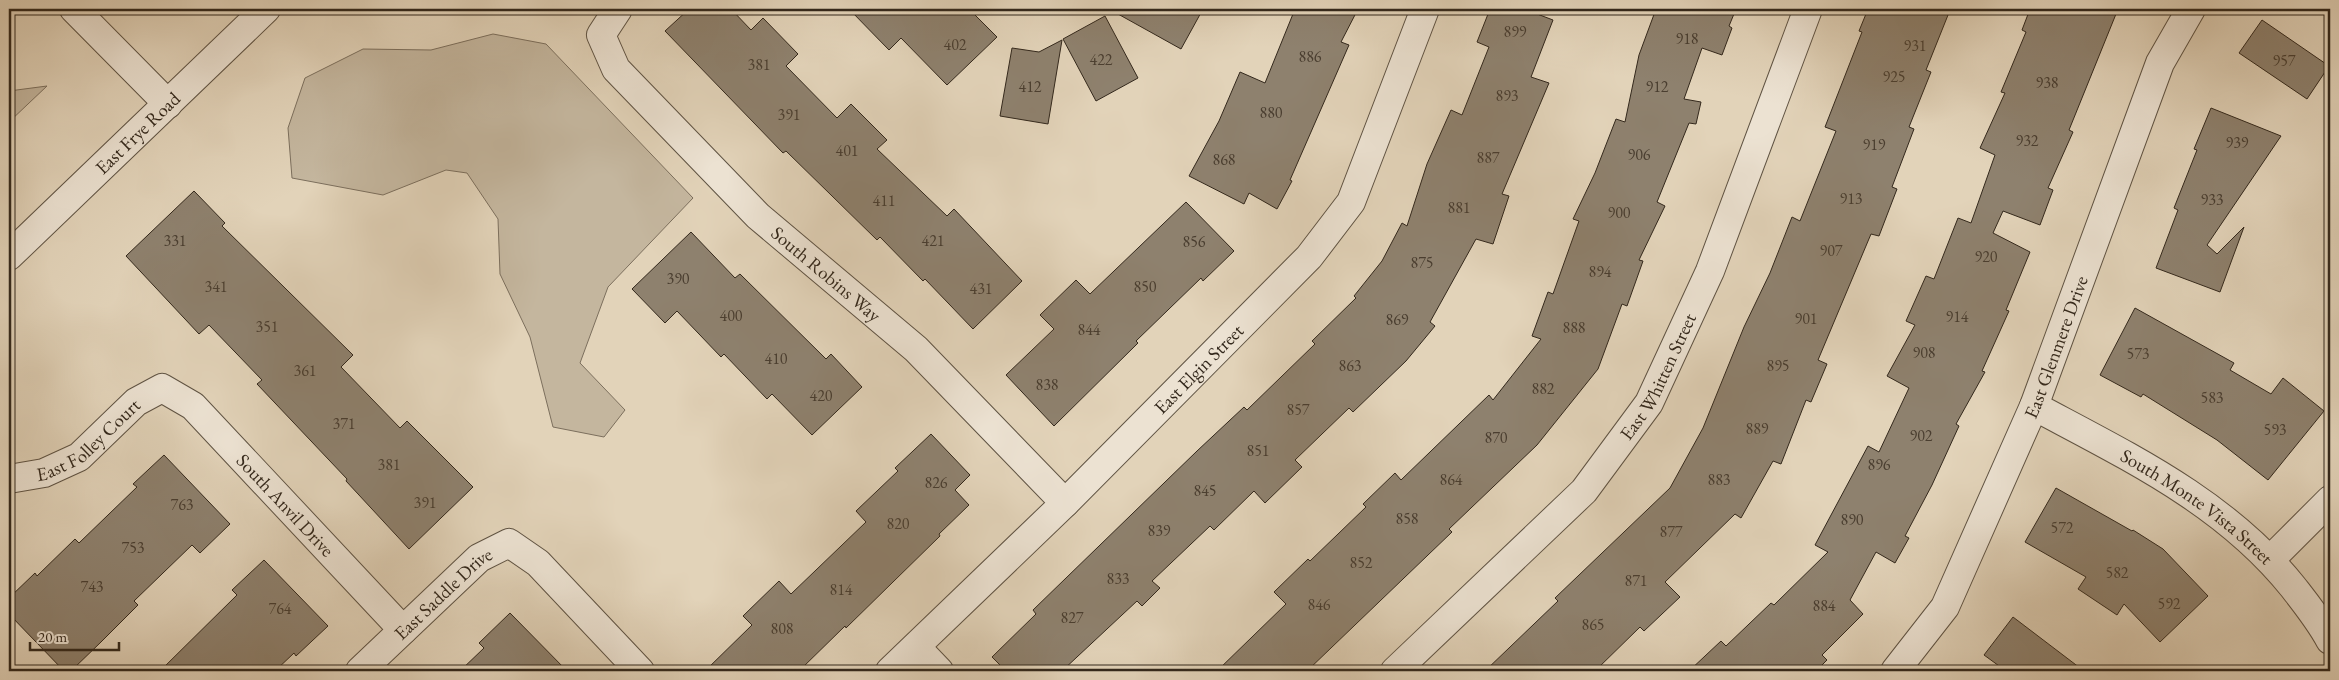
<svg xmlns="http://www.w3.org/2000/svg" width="2339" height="680" font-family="'EB Garamond',serif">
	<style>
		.green { fill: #c4b69e; stroke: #7c6f5d }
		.building { fill: #8e816e; stroke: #33281c }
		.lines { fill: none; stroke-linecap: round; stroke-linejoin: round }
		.minor-casing { stroke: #5f5343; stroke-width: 30 }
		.tertiary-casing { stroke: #5f5343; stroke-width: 30 }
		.minor { stroke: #ece2d2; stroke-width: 28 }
		.tertiary { stroke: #ece2d2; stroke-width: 28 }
		.labels { text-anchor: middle; stroke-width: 5; stroke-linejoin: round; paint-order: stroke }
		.number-label { font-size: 16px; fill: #4a3e30 }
		.street-label { font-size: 19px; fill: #33281c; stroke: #ece2d2 }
	</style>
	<rect width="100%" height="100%" fill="#e2d3b9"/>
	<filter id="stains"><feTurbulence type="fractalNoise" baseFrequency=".004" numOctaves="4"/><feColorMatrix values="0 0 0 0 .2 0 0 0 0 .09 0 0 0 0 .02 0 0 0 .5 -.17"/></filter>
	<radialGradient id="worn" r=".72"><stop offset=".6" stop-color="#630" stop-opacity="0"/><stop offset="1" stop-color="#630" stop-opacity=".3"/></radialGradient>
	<g class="green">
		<polygon points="493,34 546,44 693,198 608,287 580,363 625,410 604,437 553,427 530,337 500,274 498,219 467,173 446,170 383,195 292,178 288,128 305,78 363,49 431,50"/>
		<polygon points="47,86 9,122 9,91"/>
	</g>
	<g class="building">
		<polygon points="689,9 731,9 751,30 763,18 798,54 786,66 837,118 851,104 887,140 877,149 947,216 954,209 1022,281 973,329 925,279 923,281 880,237 877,240 786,151 783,153 665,31"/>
		<polygon points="849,9 969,9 997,37 947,85 901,38 889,50"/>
		<polygon points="1109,9 1203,9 1181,49"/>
		<polygon points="1295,9 1358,9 1341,42 1349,45 1290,180 1292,181 1277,209 1249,193 1244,204 1189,176 1219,121 1240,72 1265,83"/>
		<polygon points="1490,9 1524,9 1553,20 1531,77 1549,83 1502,194 1509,196 1493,244 1476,239 1430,322 1435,326 1406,361 1353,412 1349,408 1295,460 1302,467 1265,503 1254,491 1214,530 1210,526 1152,581 1160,588 1142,606 1137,601 1062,671 1006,671 992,657 1036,614 1033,610 1197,451 1244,407 1247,410 1315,344 1312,341 1356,298 1354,296 1382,261 1402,223 1407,226 1427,164 1451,110 1462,115 1489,47 1477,42"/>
		<polygon points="1656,9 1736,9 1729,26 1732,28 1722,55 1702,48 1684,99 1701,102 1696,124 1689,123 1657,202 1665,206 1639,260 1643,261 1627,306 1622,304 1598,369 1537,445 1449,529 1452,532 1307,671 1217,671 1286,604 1274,592 1308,559 1310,561 1366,507 1363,504 1395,473 1401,480 1489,395 1493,400 1541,339 1532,336 1548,292 1553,294 1579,221 1573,219 1595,173 1616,119 1625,122 1639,55"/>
		<polygon points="1868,9 1933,9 1948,15 1926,70 1931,72 1909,127 1914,129 1892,187 1897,189 1879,236 1871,234 1818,360 1827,364 1811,402 1806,400 1781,464 1773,461 1741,518 1735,514 1665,582 1680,597 1644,631 1640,627 1595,671 1485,671 1558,601 1555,598 1670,488 1703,428 1744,327 1770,273 1792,217 1800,221 1836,131 1825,127 1862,32 1859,31"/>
		<polygon points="2030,9 2103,9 2116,14 2069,130 2073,132 2048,188 2053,190 2040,225 2003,211 1993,233 2030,252 2006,310 2009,311 1982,371 1985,372 1956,424 1959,426 1932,485 1905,536 1909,538 1895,563 1876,552 1850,600 1863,614 1822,655 1827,660 1816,671 1689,671 1721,641 1726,646 1771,603 1774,605 1828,552 1815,545 1868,446 1879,452 1909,388 1887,376 1915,325 1906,321 1926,276 1934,279 1958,218 1971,223 1995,155 1980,148 2005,93 2001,92 2026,32 2022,30"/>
		<polygon points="1105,16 1138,78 1096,101 1063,39"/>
		<polygon points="2262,20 2329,66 2307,99 2239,53"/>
		<polygon points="1062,40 1048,124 1000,116 1012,48 1039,52"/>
		<polygon points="2211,108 2281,136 2207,245 2217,254 2244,227 2220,292 2156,268 2178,210 2174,208 2197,150 2194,149"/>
		<polygon points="194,191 225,223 222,226 353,355 341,367 400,428 407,421 473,487 409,549 346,481 347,479 257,384 262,380 209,325 199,334 126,256"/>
		<polygon points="1186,202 1234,251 1203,281 1201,278 1136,341 1138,343 1054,426 1006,375 1054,329 1040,315 1076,280 1090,294"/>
		<polygon points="691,232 735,278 740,274 826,359 831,354 862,387 812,435 772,394 767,399 724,354 721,357 677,311 665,323 632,289"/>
		<polygon points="2135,308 2234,363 2230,370 2271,394 2283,378 2324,411 2268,480 2217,440 2143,394 2141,397 2100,375"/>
		<polygon points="931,434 970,475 955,490 969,505 939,534 940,536 846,628 845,626 799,671 705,671 752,625 743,616 779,581 791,594 866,522 856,511 898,471 895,468"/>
		<polygon points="164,455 230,524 200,553 192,545 134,601 138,605 101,642 71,671 64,671 9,614 9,598 35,573 37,576 75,539 79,543 137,487 133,484"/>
		<polygon points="2056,488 2132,531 2133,530 2163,549 2208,596 2160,642 2124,604 2117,615 2078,589 2086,577 2025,542"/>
		<polygon points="264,560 328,626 296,656 294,653 275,671 160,671 237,595 232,590"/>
		<polygon points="510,613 567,671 460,671 484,648 479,643"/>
		<polygon points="2013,617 2084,671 2006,671 1984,655"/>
	</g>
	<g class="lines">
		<defs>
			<g id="minor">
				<polyline points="74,9 168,104"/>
				<path id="s1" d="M618 9 601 35 616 69 758 216 916 349 1065 503"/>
				<path id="s2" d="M2034 406C2129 457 2225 502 2293 587 2307 605 2320 621 2330 640"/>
				<path id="s3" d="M9 479 44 473 79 457 136 402 162 388 193 406 403 630"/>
				<polyline points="2271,559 2330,500"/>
				<polyline points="916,647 939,671"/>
				<path id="s4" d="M360 671 479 558 509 543 538 563 640 671"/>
				<path id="s5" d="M890 671 1065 503 1309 257 1351 202 1425 9"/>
				<path id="s6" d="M1395 671 1584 491 1649 403 1710 271 1808 9"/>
				<path id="s7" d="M1895 671 1945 607 2034 406 2160 63 2191 9"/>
			</g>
			<g id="tertiary">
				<path id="s8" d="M9 256 266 9"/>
			</g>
		</defs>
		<use href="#minor" class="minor-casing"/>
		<use href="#tertiary" class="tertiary-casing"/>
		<use href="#minor" class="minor"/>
		<use href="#tertiary" class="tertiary"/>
	</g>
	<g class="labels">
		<g class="number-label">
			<text x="1515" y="37">899</text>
			<text x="1687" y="44">918</text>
			<text x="955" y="50">402</text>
			<text x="1915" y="51">931</text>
			<text x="1310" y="62">886</text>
			<text x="1101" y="65">422</text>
			<text x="2284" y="66">957</text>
			<text x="759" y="70">381</text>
			<text x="1894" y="82">925</text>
			<text x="2047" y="88">938</text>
			<text x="1030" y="92">412</text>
			<text x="1657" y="92">912</text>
			<text x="1507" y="101">893</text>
			<text x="1271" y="118">880</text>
			<text x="789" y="120">391</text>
			<text x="2027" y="146">932</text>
			<text x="2237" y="148">939</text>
			<text x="1874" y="150">919</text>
			<text x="847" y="156">401</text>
			<text x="1639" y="160">906</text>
			<text x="1488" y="163">887</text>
			<text x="1224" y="165">868</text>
			<text x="1851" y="204">913</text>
			<text x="2212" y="205">933</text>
			<text x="884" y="206">411</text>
			<text x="1459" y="213">881</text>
			<text x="1619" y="218">900</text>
			<text x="175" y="246">331</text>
			<text x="933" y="246">421</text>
			<text x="1194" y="247">856</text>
			<text x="1831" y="256">907</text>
			<text x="1986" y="262">920</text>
			<text x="1422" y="268">875</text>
			<text x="1600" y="277">894</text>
			<text x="678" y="284">390</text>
			<text x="216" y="292">341</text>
			<text x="1145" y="292">850</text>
			<text x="981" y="294">431</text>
			<text x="731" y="321">400</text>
			<text x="1957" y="322">914</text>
			<text x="1806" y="324">901</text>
			<text x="1397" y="325">869</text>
			<text x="267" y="332">351</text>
			<text x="1574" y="333">888</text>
			<text x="1089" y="335">844</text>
			<text x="1924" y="358">908</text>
			<text x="2138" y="359">573</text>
			<text x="776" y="364">410</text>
			<text x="1350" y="371">863</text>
			<text x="1778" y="371">895</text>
			<text x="305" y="376">361</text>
			<text x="1047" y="390">838</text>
			<text x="1543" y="394">882</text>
			<text x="821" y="401">420</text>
			<text x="2212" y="403">583</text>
			<text x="1298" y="415">857</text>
			<text x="344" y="429">371</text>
			<text x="1757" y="434">889</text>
			<text x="2275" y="435">593</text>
			<text x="1921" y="441">902</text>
			<text x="1496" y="443">870</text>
			<text x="1258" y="456">851</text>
			<text x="389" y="470">381</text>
			<text x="1879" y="470">896</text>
			<text x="1451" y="485">864</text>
			<text x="1719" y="485">883</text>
			<text x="936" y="488">826</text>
			<text x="1205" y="496">845</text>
			<text x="425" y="508">391</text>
			<text x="182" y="510">763</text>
			<text x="1407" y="524">858</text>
			<text x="1852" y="525">890</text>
			<text x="898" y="529">820</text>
			<text x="2062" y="533">572</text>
			<text x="1159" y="536">839</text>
			<text x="1671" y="537">877</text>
			<text x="133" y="553">753</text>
			<text x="1361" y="568">852</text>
			<text x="2117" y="578">582</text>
			<text x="1118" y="584">833</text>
			<text x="1636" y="586">871</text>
			<text x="92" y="592">743</text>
			<text x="841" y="595">814</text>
			<text x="2169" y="609">592</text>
			<text x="1319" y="610">846</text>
			<text x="1824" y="611">884</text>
			<text x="280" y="614">764</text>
			<text x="1072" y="623">827</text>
			<text x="1593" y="630">865</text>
			<text x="782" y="634">808</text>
		</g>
		<g class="street-label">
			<text dy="7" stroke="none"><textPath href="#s8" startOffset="178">East Frye Road</textPath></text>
			<text dy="7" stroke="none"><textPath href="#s1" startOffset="362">South Robins Way</textPath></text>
			<text dy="7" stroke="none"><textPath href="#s7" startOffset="364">East Glenmere Drive</textPath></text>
			<text dy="7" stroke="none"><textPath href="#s5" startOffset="432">East Elgin Street</textPath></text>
			<text dy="7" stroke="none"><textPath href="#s6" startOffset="398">East Whitten Street</textPath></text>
			<text dy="7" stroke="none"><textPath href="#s3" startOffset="91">East Folley Court</textPath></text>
			<text dy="7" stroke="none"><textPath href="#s3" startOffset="354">South Anvil Drive</textPath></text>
			<text dy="7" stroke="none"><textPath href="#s2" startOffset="192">South Monte Vista Street</textPath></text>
			<text dy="7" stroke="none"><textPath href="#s4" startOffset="114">East Saddle Drive</textPath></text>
		</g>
	</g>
	<rect width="2339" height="680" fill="none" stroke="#e2d3b9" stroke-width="30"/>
	<rect x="10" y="10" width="2319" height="660" fill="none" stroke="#33281c" stroke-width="2.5"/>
	<rect x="15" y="15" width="2309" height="650" fill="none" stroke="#33281c"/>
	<path d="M30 642v8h89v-8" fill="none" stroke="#33281c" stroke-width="2.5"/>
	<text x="38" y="642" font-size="15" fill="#33281c" stroke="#ece2d2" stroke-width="4" paint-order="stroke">20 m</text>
	<rect width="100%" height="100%" filter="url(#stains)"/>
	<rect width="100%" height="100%" fill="url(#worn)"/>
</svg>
